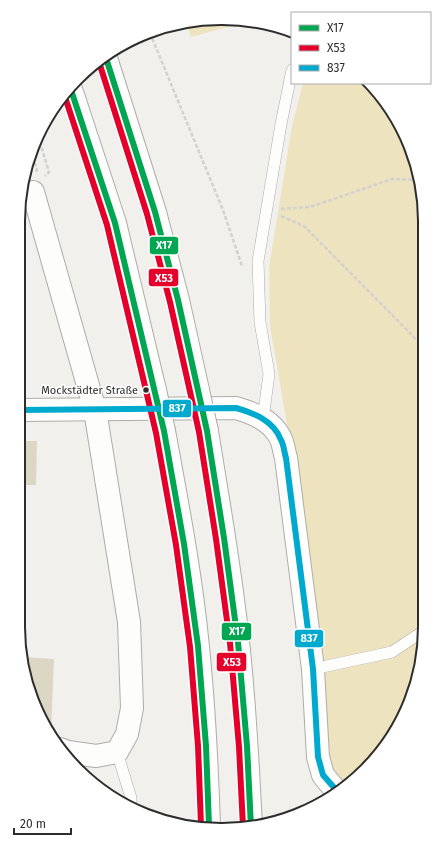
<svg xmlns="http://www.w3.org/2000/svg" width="443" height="848" font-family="'Fira Sans',sans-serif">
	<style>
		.green { fill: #eee3bf }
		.building { fill: #dcd7c4 }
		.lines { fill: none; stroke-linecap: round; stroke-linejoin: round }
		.lane-casing { stroke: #adaca9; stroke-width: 12 }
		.street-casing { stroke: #adaca9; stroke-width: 24 }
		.secondary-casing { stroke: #adaca9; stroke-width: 24 }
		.highway-casing { stroke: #adaca9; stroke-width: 24 }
		.path { stroke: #d1d1cf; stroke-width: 2.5; stroke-dasharray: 4 2; stroke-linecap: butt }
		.lane { stroke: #fdfdfc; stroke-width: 11 }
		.street { stroke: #fdfdfc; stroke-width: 22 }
		.secondary { stroke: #fdfdfc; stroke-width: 22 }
		.highway { stroke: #fdfdfc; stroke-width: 22 }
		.highway-bridge-casing { stroke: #adaca9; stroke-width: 24; stroke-linecap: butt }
		.highway-bridge { stroke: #fdfdfc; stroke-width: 22 }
		.bus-1-casing { stroke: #fff; stroke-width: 9 }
		.bus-2-casing { stroke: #fff; stroke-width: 9 }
		.bus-3-casing { stroke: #fff; stroke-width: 9 }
		.bus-1 { stroke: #00a651; stroke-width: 6 }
		.bus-2 { stroke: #e4002b; stroke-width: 6 }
		.bus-3 { stroke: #00a9ce; stroke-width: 6 }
		.bus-dot { fill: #2d2d2b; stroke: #fff; stroke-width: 1.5 }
		.labels { text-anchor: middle; stroke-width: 3; stroke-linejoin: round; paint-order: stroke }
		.bus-label { font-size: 11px; fill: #2d2d2b; stroke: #fff; text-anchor: end }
		.rim { fill: none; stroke: #2d2d2b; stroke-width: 2 }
		.line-badge { stroke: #fff; stroke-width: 1.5 }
		.badge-label { font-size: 11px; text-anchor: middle; font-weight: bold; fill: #fff }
	</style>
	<rect width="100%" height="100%" fill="#f1f0ed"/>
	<g class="green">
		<polygon points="232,19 234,25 191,37 187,25"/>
		<polygon points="303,83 369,83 383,98 409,143 423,195 425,640 404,717 365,771 324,800 314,581 270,326 269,267 292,126"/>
	</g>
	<g class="building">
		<polygon points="18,441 37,441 36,485 18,485"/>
		<polygon points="23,657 54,659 51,733 29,692"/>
	</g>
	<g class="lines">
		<defs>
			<g id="lane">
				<polyline points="263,419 269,374 260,322 258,261 281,124 292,70"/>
				<polyline points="313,669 392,652 425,630"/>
				<polyline points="117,752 131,798 131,806"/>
			</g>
			<polyline id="street" points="33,192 95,410 129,622 132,708 127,734 117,752 96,756 68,752 60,749"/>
			<path id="secondary" d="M18 410 236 408C253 413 271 420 280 437 283 442 284 451 286 458L313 669 318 757 323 775 332 786 337 791"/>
			<g id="highway">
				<polyline points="106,58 155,212 178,300 198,390"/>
				<polyline points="71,89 115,223 155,390"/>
				<path d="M164 431C177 502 191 574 198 647 204 706 207 766 209 826"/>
				<path d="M207 431C218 501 231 571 238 642 245 704 248 766 251 827"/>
			</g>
		</defs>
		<use href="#lane" class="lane-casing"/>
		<use href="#street" class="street-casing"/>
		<use href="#secondary" class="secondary-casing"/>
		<use href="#highway" class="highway-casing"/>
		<g class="path">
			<polyline points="150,33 223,210 242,266"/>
			<polyline points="38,136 49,172 45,176"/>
			<polyline points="32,157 37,169 36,172"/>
			<polyline points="281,209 310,207 392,179 419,180"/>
			<polyline points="281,216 304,226 416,339 424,344"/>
		</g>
		<use href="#lane" class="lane"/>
		<use href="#street" class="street"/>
		<use href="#secondary" class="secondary"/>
		<use href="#highway" class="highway"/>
		<defs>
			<g id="highway-bridge">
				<polyline points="155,390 164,431"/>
				<polyline points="198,390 207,431"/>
			</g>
		</defs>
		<use href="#highway-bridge" class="highway-bridge-casing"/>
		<use href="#highway-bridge" class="highway-bridge"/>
		<defs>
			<g id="bus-1">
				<polyline points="106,58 155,212 178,300 207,431 224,538 238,642 247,746 251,827"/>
				<polyline points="71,90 115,223 164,431 184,544 198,646 206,746 209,826"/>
			</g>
			<g id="bus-2">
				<polyline points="99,62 147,214 170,302 199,432 216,539 230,643 239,747 243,827"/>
				<polyline points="65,97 107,225 156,433 176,545 190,647 198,746 201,825"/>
			</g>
			<path id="bus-3" d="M18 410 236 408C254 413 274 421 281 440 284 445 284 452 286 458L313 669 318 757 323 775 337 791"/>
		</defs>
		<use href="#bus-1" class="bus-1-casing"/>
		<use href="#bus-2" class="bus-2-casing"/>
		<use href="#bus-3" class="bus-3-casing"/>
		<use href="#bus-1" class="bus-1"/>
		<use href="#bus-2" class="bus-2"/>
		<use href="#bus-3" class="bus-3"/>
	</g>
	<circle class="bus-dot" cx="146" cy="390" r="3.5"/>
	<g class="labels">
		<g class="bus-label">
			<text x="138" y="394">Mockstädter Straße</text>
		</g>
	</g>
	<path d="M0 0H443V848H0ZM221 25H222A196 196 0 0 1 418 221V627A196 196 0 0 1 222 823H221A196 196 0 0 1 25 627V221A196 196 0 0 1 221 25Z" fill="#fff" fill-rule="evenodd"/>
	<path class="rim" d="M221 25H222A196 196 0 0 1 418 221V627A196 196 0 0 1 222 823H221A196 196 0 0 1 25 627V221A196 196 0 0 1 221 25Z"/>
	<g class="line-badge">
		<rect x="149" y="236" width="30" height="19" rx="4" fill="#00a651"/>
		<rect x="148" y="268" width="31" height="19" rx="4" fill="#e4002b"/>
		<rect x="162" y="399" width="30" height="19" rx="4" fill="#00a9ce"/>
		<rect x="221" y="622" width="31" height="19" rx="4" fill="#00a651"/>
		<rect x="294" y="629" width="30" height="19" rx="4" fill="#00a9ce"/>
		<rect x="216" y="652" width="31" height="20" rx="4" fill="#e4002b"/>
	</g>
	<g class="badge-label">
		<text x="164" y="249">X17</text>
		<text x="164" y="282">X53</text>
		<text x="177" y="412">837</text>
		<text x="237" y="635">X17</text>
		<text x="309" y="642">837</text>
		<text x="232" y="666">X53</text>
	</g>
	<rect x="291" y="12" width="140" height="72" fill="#ffffff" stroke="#ababaa"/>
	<rect x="299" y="25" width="20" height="6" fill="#00a651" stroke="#ababaa"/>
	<text x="327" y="32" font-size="12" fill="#2d2d2b">X17</text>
	<rect x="299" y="45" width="20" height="6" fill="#e4002b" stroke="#ababaa"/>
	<text x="327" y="52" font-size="12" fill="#2d2d2b">X53</text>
	<rect x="299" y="65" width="20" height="6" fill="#00a9ce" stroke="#ababaa"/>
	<text x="327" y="72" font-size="12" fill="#2d2d2b">837</text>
	<path d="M14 828v6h57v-6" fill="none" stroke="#2d2d2b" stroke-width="2"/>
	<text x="20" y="828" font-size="12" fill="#2d2d2b" stroke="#ffffff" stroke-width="3" paint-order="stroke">20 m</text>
</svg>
